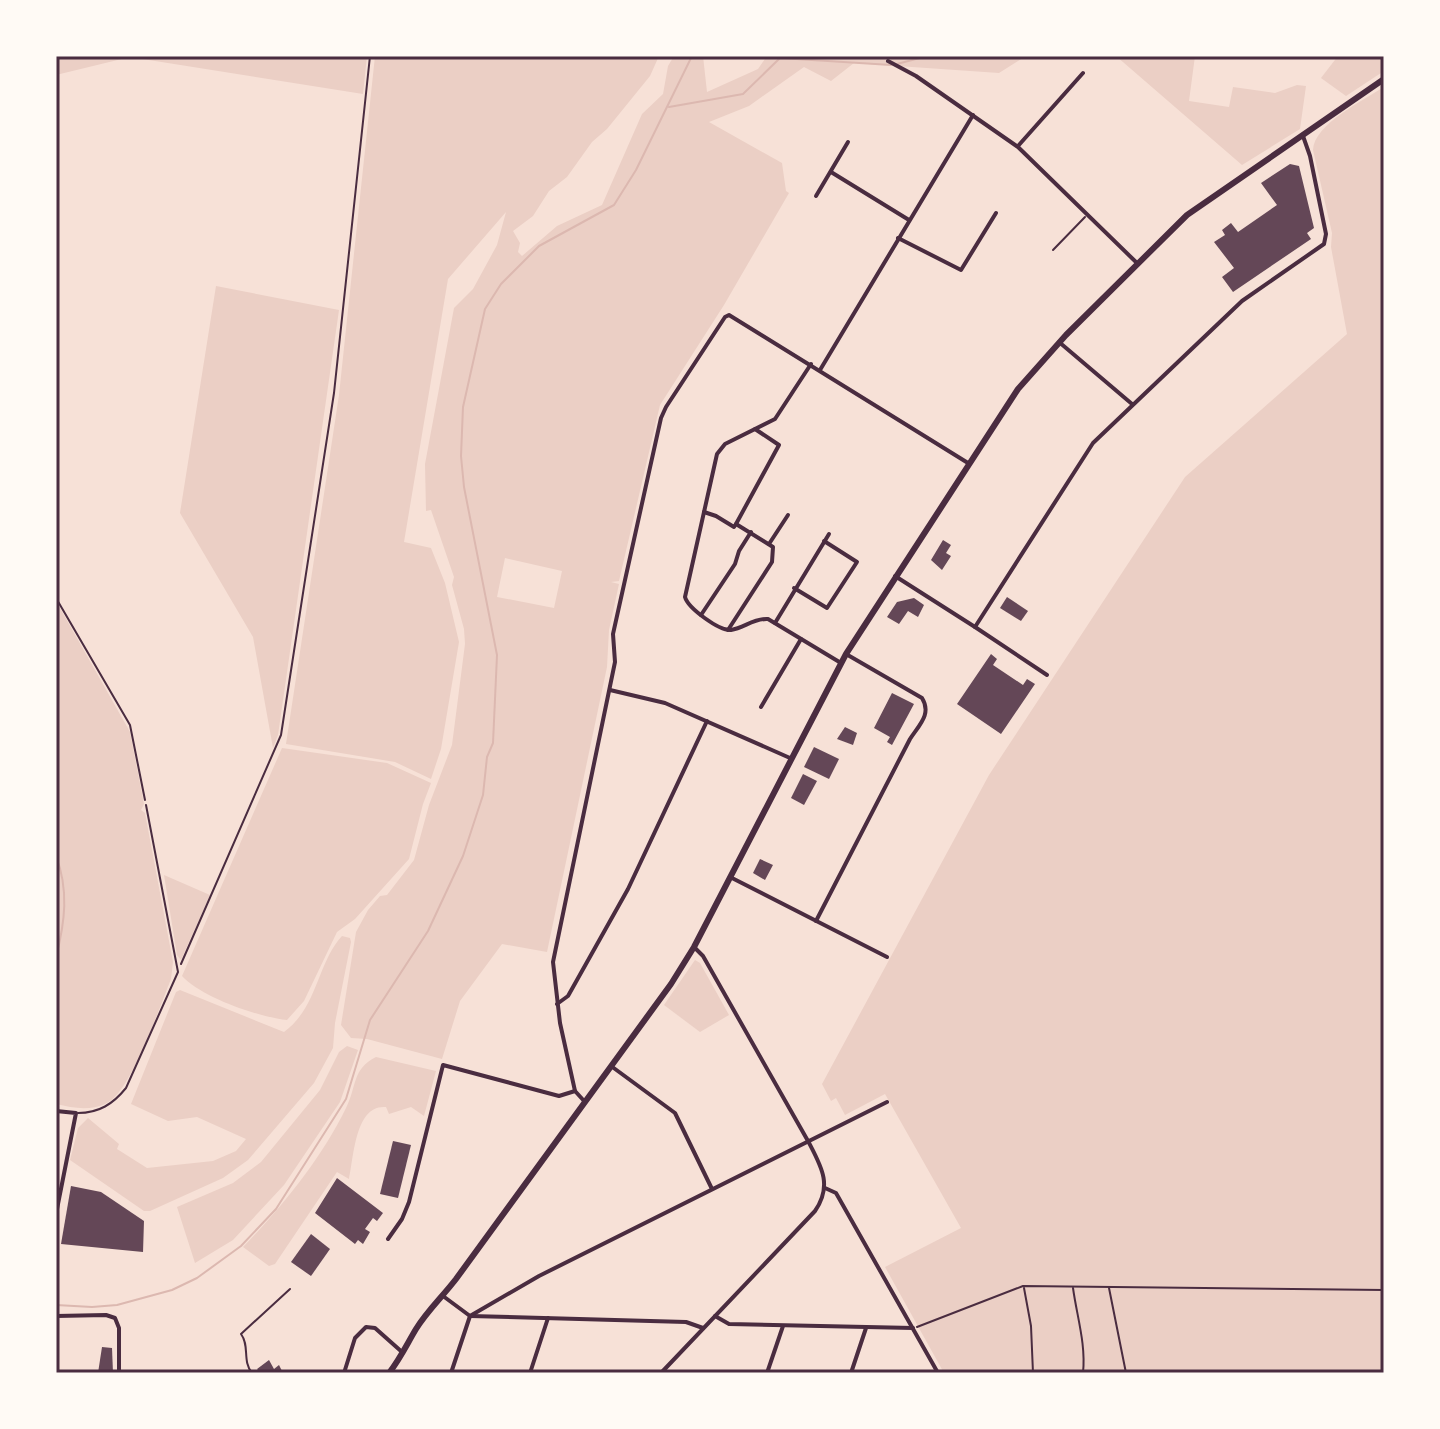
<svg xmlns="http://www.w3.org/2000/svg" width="1440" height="1429" font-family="'Fira Sans Condensed',sans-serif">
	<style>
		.green { fill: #ebcfc5; fill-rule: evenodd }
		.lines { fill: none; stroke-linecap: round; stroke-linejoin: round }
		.stream { stroke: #dcb8b0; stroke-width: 2 }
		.building { fill: #644757 }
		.path { stroke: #4a2c40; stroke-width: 2 }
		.service { stroke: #4a2c40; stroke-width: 2 }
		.minor { stroke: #4a2c40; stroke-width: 4 }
		.secondary { stroke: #4a2c40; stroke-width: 6 }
		.neatline { fill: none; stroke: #4a2c40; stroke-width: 3 }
	</style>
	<rect width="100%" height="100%" fill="#f7e1d7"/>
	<g class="green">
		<polygon points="56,56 367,56 363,94 130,57 56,75"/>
		<path d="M375 56H659L650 76 607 129 592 142 567 177 549 191 533 216 513 231 520 243 518 252 522 256 557 226 602 205 642 114 663 94 668 66 674 56H703L707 92 758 69 767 56H1026L999 73 854 63 831 81 804 67 749 106 709 122 782 163 786 191 789 193 724 305 660 405 619 581 611 582 619 584 609 630 607 667 547 952 502 944 460 1001 442 1059 367 1039 351 1038 341 1025 356 932 368 910 380 896 387 895 414 860 429 805 452 745 465 644 464 629 452 585 454 577 431 510 426 511 425 464 454 308 473 289 497 245 506 212 448 279 404 542 431 548 445 583 459 642 441 749 431 779 395 762 286 744 339 395ZM505 558 562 571 554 608 497 597Z"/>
		<polygon points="1116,56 1195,56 1189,101 1229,107 1233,87 1275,93 1297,85 1306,86 1300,129 1242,165"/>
		<polygon points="1338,56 1384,56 1384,71 1346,96 1321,78"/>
		<path d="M1384 87V1373H944L885 1267 961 1228 885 1094 845 1115 836 1098 831 1101 822 1084 989 775 1185 477 1347 334 1331 247 1332 233 1313 150C1314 124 1364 100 1384 87Z"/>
		<polygon points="216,286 339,310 278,735 273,748 253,637 180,513"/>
		<path d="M56 601 130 732 144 804 141 810 145 813 173 962 171 979C160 1006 130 1095 105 1104 89 1111 73 1108 56 1104Z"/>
		<path d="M282 748 387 763 431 783 423 804 409 859 355 919 337 932 304 1001 287 1020C258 1017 201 997 182 976Z"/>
		<polygon points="164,875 210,895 181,960 177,955"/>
		<path d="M342 936 350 938 351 942 335 1023 333 1048 314 1083 248 1160 223 1178 150 1211H144L70 1160 78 1128 88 1118 119 1144 117 1149 147 1168 213 1161 236 1151 246 1139 197 1117 168 1121 131 1104 176 992 180 990 284 1032C318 1007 317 963 342 936Z"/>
		<polygon points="695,960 700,963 729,1015 700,1032 664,1005"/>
		<polygon points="347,1046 358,1050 340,1102 284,1185 233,1240 195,1263 177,1207 233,1183 261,1162 320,1090 339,1052"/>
		<path d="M376 1057 436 1071 424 1116 411 1107 389 1114 386 1107C355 1104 354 1157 349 1179L337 1172 275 1264 269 1266 243 1247C282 1207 321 1159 346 1108 357 1086 352 1069 376 1057Z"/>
	</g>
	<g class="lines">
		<g class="stream">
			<polyline points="897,64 927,56"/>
			<polyline points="669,107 743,94 780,58 891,65"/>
			<path d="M56 856C69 890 65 922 56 957"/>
			<polyline points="56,1305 92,1307 117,1305 172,1290 197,1278 241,1246 276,1209 346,1099 370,1020 428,931 463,856 483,795 487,757 493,743 497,655 464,487 461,456 463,407 485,309 501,284 539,246 614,205 636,170 692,56"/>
		</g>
	</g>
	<g class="building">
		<polygon points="1290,164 1299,166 1314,228 1307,233 1311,239 1233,292 1222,277 1234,268 1214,242 1225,235 1222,230 1231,223 1238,232 1277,205 1261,183"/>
		<polygon points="943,540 951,545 946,553 951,556 942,570 931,560"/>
		<polygon points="1007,597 1028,611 1021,621 1000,608"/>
		<polygon points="914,598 924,605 918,617 908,611 899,624 887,617 897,602"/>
		<polygon points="991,654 997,659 993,665 1023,685 1027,679 1035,684 1001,734 957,704"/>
		<polygon points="892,693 914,704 892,745 887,742 890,737 874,728"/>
		<polygon points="845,727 857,733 853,745 837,739"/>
		<polygon points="814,747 839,759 829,779 804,767"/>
		<polygon points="803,774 817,781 804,805 791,798"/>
		<polygon points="760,859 773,865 765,880 753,873"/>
		<polygon points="393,1141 411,1145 398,1198 380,1194"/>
		<polygon points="337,1178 383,1213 377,1221 373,1218 365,1229 370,1232 363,1244 358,1240 355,1244 315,1213"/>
		<polygon points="71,1186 101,1192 144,1221 143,1252 61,1244"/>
		<polygon points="311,1234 330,1249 311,1276 291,1262"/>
		<polygon points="102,1347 112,1348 113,1373 98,1373"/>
		<polygon points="269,1360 274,1369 279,1365 283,1373 260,1373 257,1369"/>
	</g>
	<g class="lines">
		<g class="path">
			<polyline points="56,598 130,725 145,800"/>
			<polyline points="181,964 281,735 334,393 370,56"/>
			<polyline points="1024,1288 1031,1326 1033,1373"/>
			<path d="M1073 1288C1077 1317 1086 1344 1083 1373"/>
			<polyline points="1109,1288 1126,1373"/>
			<polyline points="917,1327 1023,1286 1384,1290"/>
		</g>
		<g class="service">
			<polyline points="1053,250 1085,217"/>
			<path d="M78 1113C99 1113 113 1104 126 1088L178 972 146 805"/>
			<path d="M252 1373C242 1361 250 1346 241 1334L290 1289"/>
		</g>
		<g class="minor">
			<polyline points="888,61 916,76 1018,147 1138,264"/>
			<polyline points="1018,146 1083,73"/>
			<polyline points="831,172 909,220"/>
			<polyline points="816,196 848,142"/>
			<polyline points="898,238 961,270 996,213"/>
			<polyline points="1059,342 1132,404"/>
			<path d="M811 364 775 419 725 444 717 454 685 597C688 608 719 631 731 630 744 628 754 618 768 619L841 663"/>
			<polyline points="820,370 973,115"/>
			<polyline points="704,512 716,516 734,527 736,524 773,547 772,562 728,630"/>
			<polyline points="736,524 779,445 755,429"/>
			<polyline points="769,544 788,515"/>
			<polyline points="895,576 975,627 1093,443 1242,301 1324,244 1326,234 1310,156 1303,136"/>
			<polyline points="794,588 827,608 857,562 824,541"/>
			<polyline points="701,615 735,564 739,551 751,532"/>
			<polyline points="775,623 829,534"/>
			<polyline points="975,627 1047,675"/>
			<polyline points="610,690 665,703 790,758"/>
			<polyline points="761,707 801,639"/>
			<polyline points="730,877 887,957"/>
			<path d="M816 921 910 739C919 725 932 714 922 698L846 654"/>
			<polyline points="557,1004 568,996 628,889 707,721"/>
			<polyline points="611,1066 675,1113 712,1189"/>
			<polyline points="575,1091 560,1023 553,962 615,662 613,634 661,418 666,407 725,317 729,315 968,463"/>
			<polyline points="56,1111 76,1113 56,1214"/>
			<polyline points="825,1188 836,1193 938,1373"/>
			<polyline points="388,1239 402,1219 409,1202 443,1065 559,1096 575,1091 585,1102"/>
			<polyline points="443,1296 470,1316"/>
			<polyline points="56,1316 106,1315 115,1318 119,1328 119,1373"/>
			<polyline points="470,1316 539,1276 887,1102"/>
			<polyline points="470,1316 686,1322 703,1328"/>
			<polyline points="715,1316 729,1324 913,1328"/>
			<polyline points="344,1373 355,1338 366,1327 375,1328 402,1352"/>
			<polyline points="451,1373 470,1316"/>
			<polyline points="530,1373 548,1318"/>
			<path d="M661 1373 815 1211C833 1185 821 1166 808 1141L703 956 694 947"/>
			<polyline points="767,1373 783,1326"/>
			<polyline points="851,1373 866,1328"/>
		</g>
		<path class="secondary" d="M389 1373C400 1359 407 1344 416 1329 427 1311 443 1296 456 1279L671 984 694 947 846 654 1018 389 1066 335 1187 215 1384 79"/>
	</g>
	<rect width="1440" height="1429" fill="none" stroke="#fffaf5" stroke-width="116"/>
	<rect x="58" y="58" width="1324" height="1313" class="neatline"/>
</svg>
